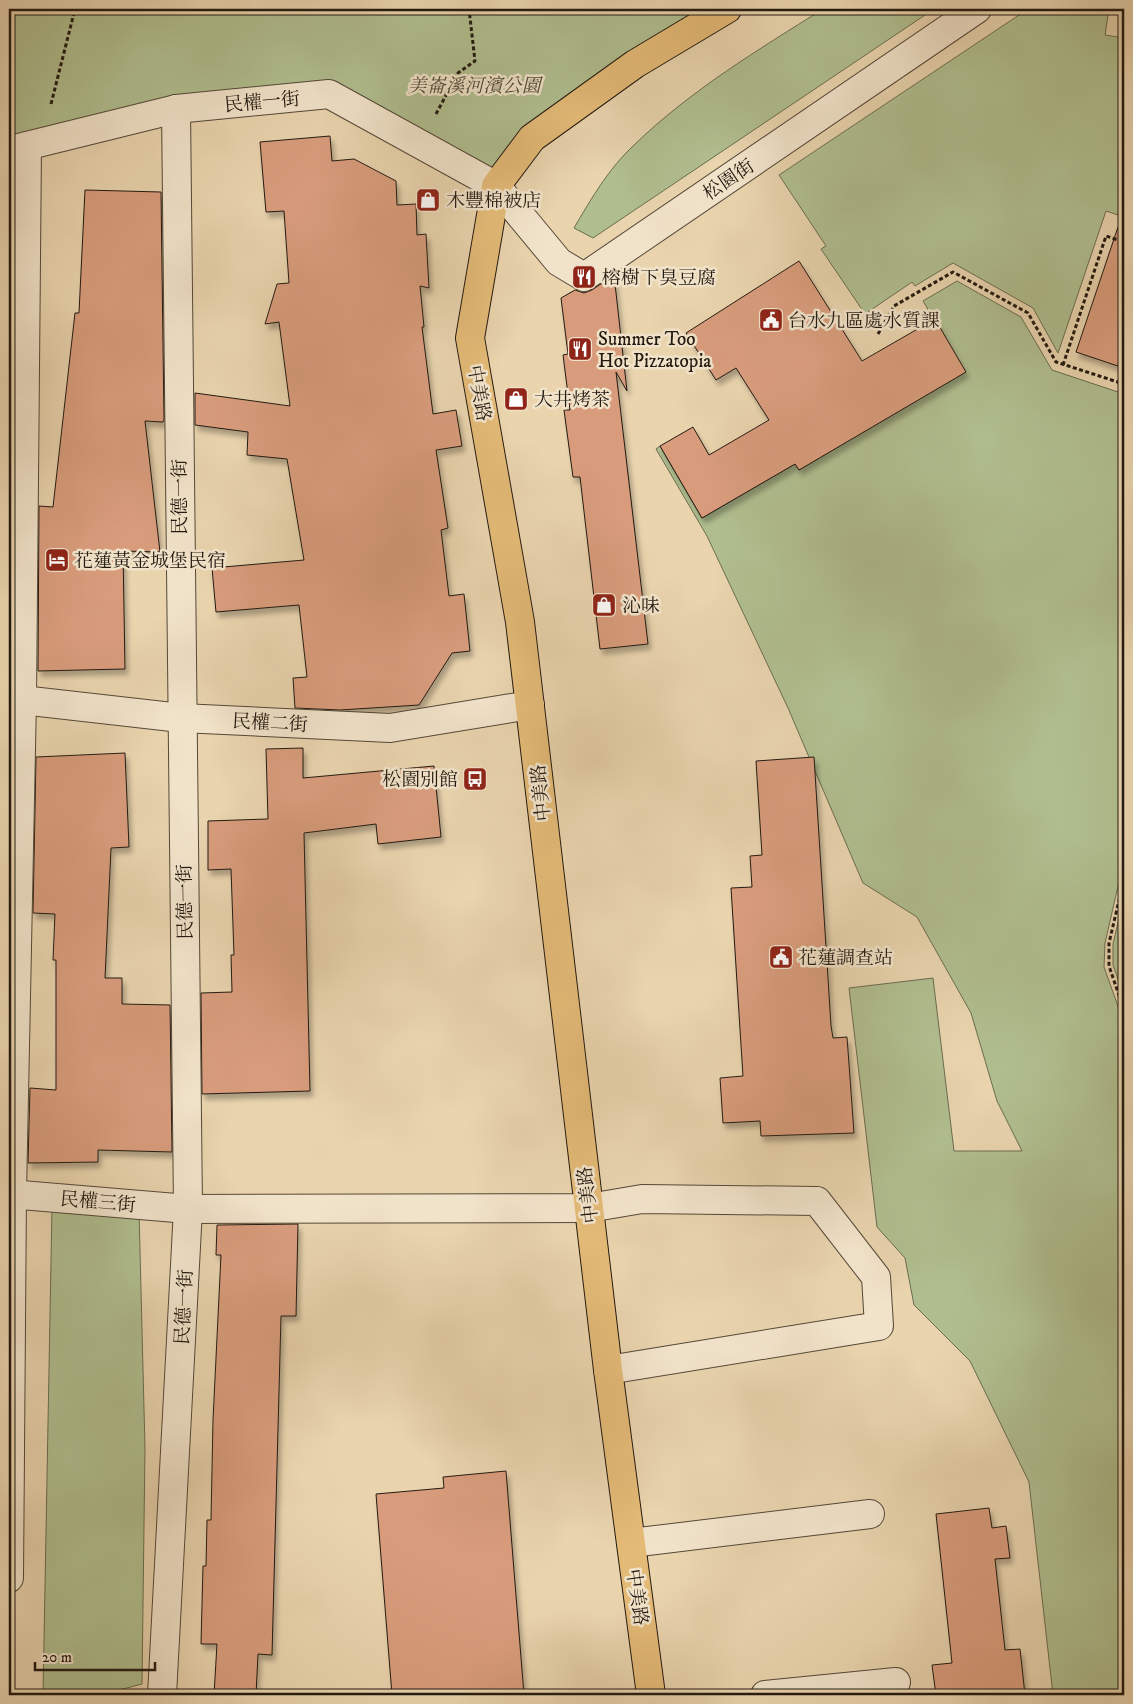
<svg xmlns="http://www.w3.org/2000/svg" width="1133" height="1704" font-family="'IM FELL DW Pica','Noto Serif TC',serif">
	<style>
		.green { fill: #b0be8f; stroke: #6a6c50 }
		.building { fill: #d89c7c; stroke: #231a11; filter: url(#shadow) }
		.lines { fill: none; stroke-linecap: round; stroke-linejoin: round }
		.minor-casing { stroke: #544838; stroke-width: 30 }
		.major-casing { stroke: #231a11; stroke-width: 30 }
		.path { stroke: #231a11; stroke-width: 3; stroke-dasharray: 4 2.5; stroke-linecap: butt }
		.minor { stroke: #f1e3ca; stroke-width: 28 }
		.major { stroke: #e4ba77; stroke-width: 28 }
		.labels { text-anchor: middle; stroke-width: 5; stroke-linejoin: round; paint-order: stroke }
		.park-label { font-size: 19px; font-style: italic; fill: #4d4b37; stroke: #f1e3ca }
		.street-label { font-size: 19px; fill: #231a11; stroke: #f1e3ca }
		.poi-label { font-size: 19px; fill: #231a11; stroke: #f1e3ca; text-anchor: start }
	</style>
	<defs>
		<filter id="shadow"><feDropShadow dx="3" dy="5.5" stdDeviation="2.5" flood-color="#0004"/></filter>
	</defs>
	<rect width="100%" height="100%" fill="#e9d4ae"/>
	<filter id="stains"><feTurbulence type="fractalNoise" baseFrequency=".004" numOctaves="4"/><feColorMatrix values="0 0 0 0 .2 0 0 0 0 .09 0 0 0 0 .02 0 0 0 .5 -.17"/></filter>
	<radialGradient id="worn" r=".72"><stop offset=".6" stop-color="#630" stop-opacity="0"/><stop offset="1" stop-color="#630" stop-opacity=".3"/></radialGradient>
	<g class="green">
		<polygon points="9,9 727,9 635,64 496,186 329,94 9,151"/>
		<path d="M823 9H934L593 238 574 228C591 199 609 168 634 145 691 90 758 50 823 9Z"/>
		<polygon points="1028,9 1109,9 1105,35 1124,38 1124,36 1124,217 1106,211 1058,353 1033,308 953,263 915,286 912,282 865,314 821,249 826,246 779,175"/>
		<polygon points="957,281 1021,317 1052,370 1124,394 1124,860 1105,943 1104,967 1124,1023 1124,1695 1053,1695 1029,1482 970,1361 914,1305 905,1258 877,1227 849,988 933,978 954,1151 1022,1151 997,1101 971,1013 917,917 863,883 788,708 707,536 656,449 660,446 702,518 795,464 799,470 965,372 923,301"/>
		<polygon points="1124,897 1124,997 1113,965 1113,944"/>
		<polygon points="52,1207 139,1211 145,1448 142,1684 100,1695 43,1695"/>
	</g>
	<g class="building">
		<polygon points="330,136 332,161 354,159 396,181 397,205 416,204 417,235 426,234 429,288 420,286 424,327 422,327 433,414 456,410 462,446 436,450 448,528 441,530 449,596 464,594 470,651 452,653 419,705 340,710 295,708 293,678 307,677 299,605 216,612 212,568 304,560 287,459 247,455 248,432 195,425 195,393 290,406 279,322 265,324 277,284 289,283 284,211 266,212 260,142"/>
		<polygon points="85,190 161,192 164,420 163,422 145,421 160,552 123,551 125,669 38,671 39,506 53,507 75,313 79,313"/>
		<polygon points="1118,227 1124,228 1124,368 1076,352"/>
		<polygon points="799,261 862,361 935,319 966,372 799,470 795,464 702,518 660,446 693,427 709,455 769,420 736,368 716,380 686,333"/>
		<polygon points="614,275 627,391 616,372 648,644 600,649 580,477 573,477 564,410 570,410 563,355 568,354 561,298 575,290 584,293 592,290"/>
		<polygon points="303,748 303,778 434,766 441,837 378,844 376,824 304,833 310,1091 202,1094 201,993 232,992 231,955 234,955 231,869 208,870 208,821 268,819 266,749"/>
		<polygon points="125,753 129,847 111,848 105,978 122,978 122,1004 170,1005 172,1152 98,1150 98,1162 28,1163 30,1088 56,1090 56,960 53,960 55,914 33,913 36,757"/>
		<polygon points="814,757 831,1026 833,1038 847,1037 854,1133 761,1136 760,1121 723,1123 720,1078 743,1076 731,888 752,887 750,856 762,855 756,761"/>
		<polygon points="298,1224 296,1316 281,1316 272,1655 258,1654 256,1695 214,1695 217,1644 201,1644 203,1566 206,1566 207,1520 211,1520 213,1420 221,1255 216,1255 217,1225"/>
		<polygon points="506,1471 524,1695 392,1695 376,1494 444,1488 443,1477"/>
		<polygon points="989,1508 992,1528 1006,1526 1010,1558 995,1559 1005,1650 1020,1649 1025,1695 936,1695 932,1665 952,1663 936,1514"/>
	</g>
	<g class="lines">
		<defs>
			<g id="minor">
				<polyline points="10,150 176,109 329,94 496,186 559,262 584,277 977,9"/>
				<polyline points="9,701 22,700 181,718 390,728 530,705"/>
				<polyline points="9,1194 188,1209 589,1208 642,1199 817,1201 876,1277 879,1326 608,1370"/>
				<polyline points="631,1543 870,1514"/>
				<polyline points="9,1578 12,1194 22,700 27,146"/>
				<polyline points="162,1695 188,1209 176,109"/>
				<polyline points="765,1695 896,1682"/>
			</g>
			<polyline id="major" points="651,1695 608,1370 520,622 470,338 496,186 532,138 635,64 727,9"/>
		</defs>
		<use href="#minor" class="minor-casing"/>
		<use href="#major" class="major-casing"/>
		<g class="path">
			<polyline points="51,104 75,9"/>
			<polyline points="436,114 458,73 475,61 469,9"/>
			<polyline points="878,334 894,306 953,272 1028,313 1056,362 1124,384"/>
			<polyline points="1063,365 1106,236 1124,242"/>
			<polyline points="1124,879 1109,943 1109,966 1124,1010"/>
		</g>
		<use href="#minor" class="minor"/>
		<use href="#major" class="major"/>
	</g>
	<defs>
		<symbol id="shop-square" viewBox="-11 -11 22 22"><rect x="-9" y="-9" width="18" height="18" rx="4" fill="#8f2418" stroke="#f1e3ca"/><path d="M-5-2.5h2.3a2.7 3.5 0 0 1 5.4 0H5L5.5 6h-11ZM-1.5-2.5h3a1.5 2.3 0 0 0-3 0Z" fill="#fff"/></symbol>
		<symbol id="restaurant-square" viewBox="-11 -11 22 22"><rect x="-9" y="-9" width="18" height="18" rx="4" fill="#8f2418" stroke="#f1e3ca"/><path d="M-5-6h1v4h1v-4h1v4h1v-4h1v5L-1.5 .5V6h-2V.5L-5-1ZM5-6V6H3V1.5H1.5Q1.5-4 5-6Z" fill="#fff"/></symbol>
		<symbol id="civic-square" viewBox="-11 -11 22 22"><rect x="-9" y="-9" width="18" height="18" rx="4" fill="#8f2418" stroke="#f1e3ca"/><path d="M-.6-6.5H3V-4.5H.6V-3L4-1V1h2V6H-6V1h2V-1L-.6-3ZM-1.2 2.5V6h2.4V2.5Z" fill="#fff"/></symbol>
		<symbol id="hotel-square" viewBox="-11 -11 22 22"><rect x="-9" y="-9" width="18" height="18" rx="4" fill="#8f2418" stroke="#f1e3ca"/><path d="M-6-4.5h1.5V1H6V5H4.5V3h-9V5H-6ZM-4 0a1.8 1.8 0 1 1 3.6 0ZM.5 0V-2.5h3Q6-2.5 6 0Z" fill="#fff"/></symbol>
		<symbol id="bus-square" viewBox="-11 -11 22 22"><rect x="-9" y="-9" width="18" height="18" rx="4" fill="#8f2418" stroke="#f1e3ca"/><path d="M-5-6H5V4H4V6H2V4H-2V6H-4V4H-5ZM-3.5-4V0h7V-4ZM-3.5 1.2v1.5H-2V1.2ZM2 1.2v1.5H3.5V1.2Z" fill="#fff"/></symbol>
	</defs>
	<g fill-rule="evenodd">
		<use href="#shop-square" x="414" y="186" width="28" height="28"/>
		<use href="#restaurant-square" x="570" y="263" width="28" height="28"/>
		<use href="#civic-square" x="757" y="306" width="28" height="28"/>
		<use href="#restaurant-square" x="566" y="335" width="28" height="28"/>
		<use href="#shop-square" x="502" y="385" width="28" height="28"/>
		<use href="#hotel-square" x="43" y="546" width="28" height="28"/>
		<use href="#shop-square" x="590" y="591" width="28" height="28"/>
		<use href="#bus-square" x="461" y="765" width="28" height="28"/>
		<use href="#civic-square" x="767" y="943" width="28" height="28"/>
	</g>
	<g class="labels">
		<g class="park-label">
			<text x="474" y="92">美崙溪河濱公園</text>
		</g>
		<g class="street-label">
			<text transform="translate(262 101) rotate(-5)" y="7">民權一街</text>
			<text transform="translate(728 179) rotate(-34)" y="7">松園街</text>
			<text transform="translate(480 393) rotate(80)" y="7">中美路</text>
			<text transform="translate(179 497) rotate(-90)" y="7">民德一街</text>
			<text transform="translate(270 722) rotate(3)" y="7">民權二街</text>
			<text transform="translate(540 793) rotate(-96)" y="7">中美路</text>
			<text transform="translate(184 902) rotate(-91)" y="7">民德一街</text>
			<text transform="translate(587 1195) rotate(-97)" y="7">中美路</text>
			<text transform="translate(98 1201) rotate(5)" y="7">民權三街</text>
			<text transform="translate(183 1307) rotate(-87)" y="7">民德一街</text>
			<text transform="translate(638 1597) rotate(82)" y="7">中美路</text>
		</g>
		<g class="poi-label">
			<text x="446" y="207">木豐棉被店</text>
			<text x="602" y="284">榕樹下臭豆腐</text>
			<text x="788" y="327">台水九區處水質課</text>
			<text x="598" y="345">Summer Too<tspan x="598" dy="22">Hot Pizzatopia</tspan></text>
			<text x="534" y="406">大井烤茶</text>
			<text x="74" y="567">花蓮黃金城堡民宿</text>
			<text x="622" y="612">沁味</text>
			<text x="458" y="786" text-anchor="end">松園別館</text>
			<text x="798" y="964">花蓮調查站</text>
		</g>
	</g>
	<rect width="1133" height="1704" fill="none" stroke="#e9d4ae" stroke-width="30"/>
	<rect x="10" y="10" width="1113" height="1684" fill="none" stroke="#231a11" stroke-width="2.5"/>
	<rect x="15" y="15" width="1103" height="1674" fill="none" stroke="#231a11"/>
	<path d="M35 1662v8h120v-8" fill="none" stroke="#231a11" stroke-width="2.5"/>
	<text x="42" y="1662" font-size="15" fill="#231a11" stroke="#f1e3ca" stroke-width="4" paint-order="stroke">20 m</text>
	<rect width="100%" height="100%" filter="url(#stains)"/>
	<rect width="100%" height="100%" fill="url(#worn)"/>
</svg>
